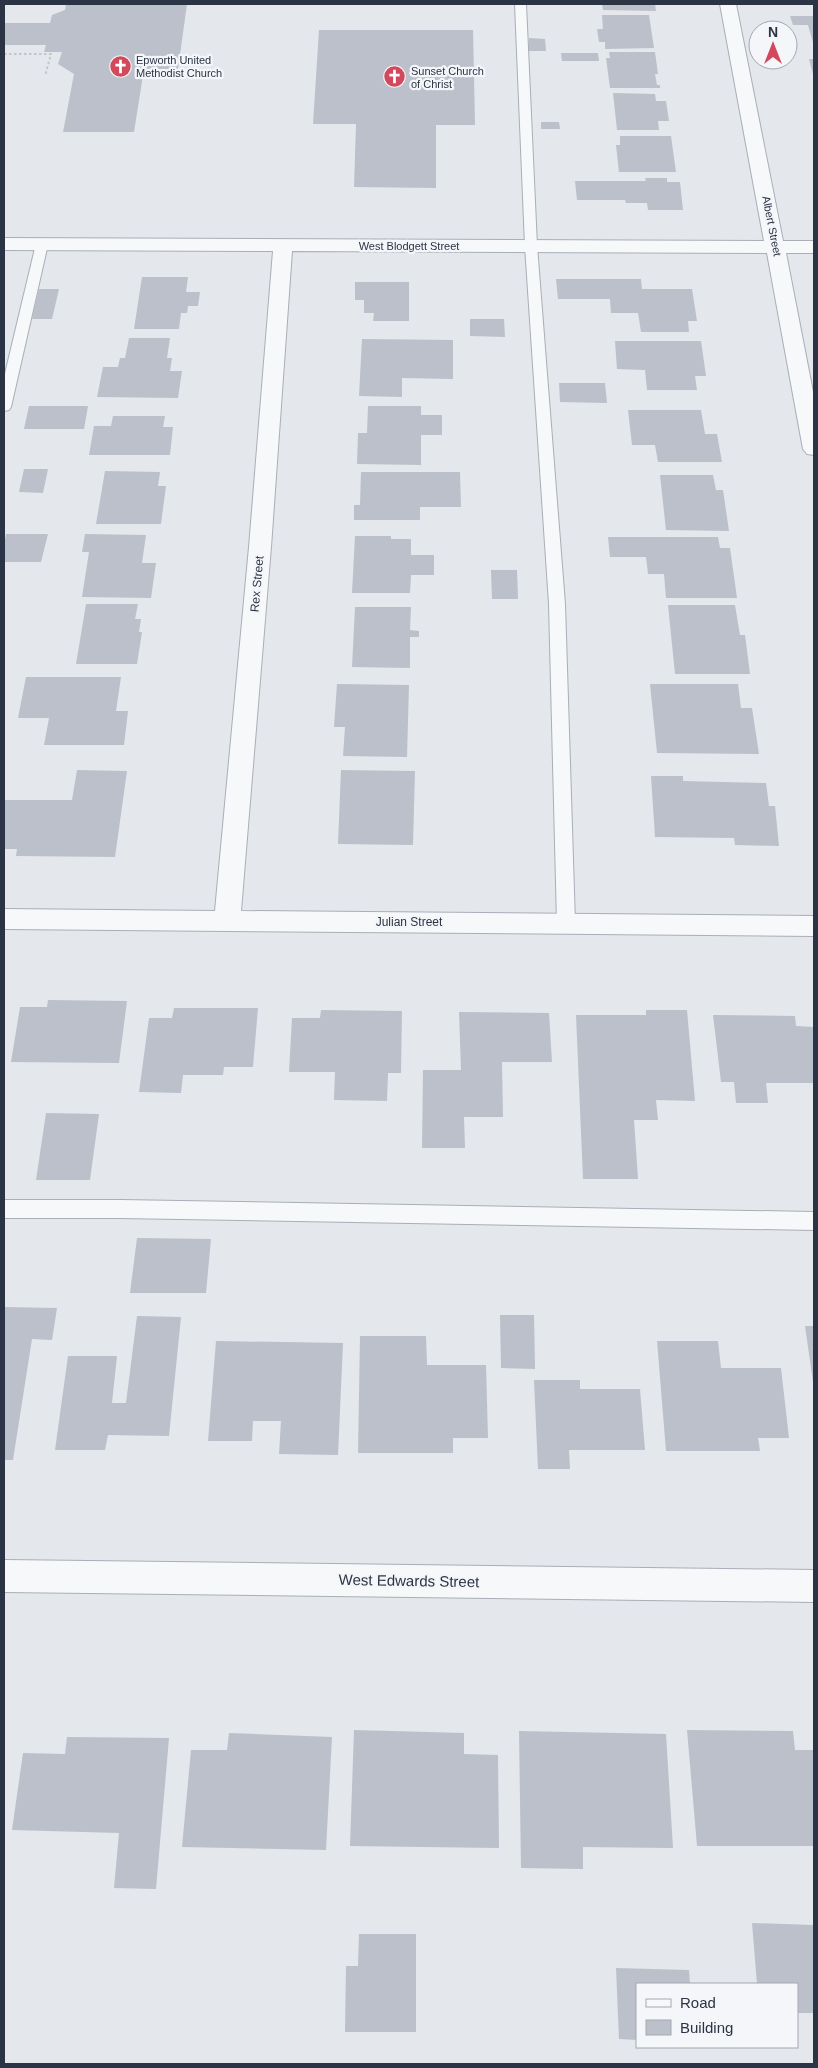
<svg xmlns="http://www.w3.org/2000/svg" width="818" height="2068" font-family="Arial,sans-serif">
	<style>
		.building { fill: #bbc0ca }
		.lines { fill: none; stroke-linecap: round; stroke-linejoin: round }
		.lane-casing { stroke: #a9aeb7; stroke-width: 2 }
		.street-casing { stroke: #a9aeb7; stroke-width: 2 }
		.path { stroke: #c2c5cb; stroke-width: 2; stroke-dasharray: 2.5 2.5; stroke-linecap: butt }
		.lane { fill: #f7f8fa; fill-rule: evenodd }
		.street { fill: #f7f8fa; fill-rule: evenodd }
		.labels { text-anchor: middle; stroke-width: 4.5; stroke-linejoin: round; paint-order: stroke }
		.far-poi-label { font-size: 11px; fill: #2b3445; stroke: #f4f6f9; text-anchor: start }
		.far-street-label { font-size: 11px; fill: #2b3445; stroke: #f4f6f9 }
		.street-label { font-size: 12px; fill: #2b3445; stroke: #f4f6f9 }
		.near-street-label { font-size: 15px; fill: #2b3445; stroke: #f4f6f9 }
	</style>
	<rect width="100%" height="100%" fill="#e4e7ec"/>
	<g class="building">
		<polygon points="66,4 187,4 178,69 144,69 134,132 63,132 74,74 58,64 62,52 44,52 46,45 4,45 4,23 50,23 52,15 65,10"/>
		<polygon points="602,4 655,4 656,11 603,10"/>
		<polygon points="602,15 649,15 654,48 605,49 605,42 599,42 597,29 603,29"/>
		<polygon points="790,16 814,16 814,46 808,25 793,25"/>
		<polygon points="319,30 473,30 475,125 436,125 436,188 354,187 356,124 313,124"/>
		<polygon points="529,38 545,39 546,51 529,51"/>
		<polygon points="609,52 655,52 658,74 655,74 657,85 660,85 660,88 610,88 606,58 610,58"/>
		<polygon points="561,53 598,53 599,61 562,61"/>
		<polygon points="809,59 814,59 814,78"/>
		<polygon points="613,93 655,94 656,101 666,101 669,121 658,121 659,130 617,130"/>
		<polygon points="541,122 559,122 560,129 541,129"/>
		<polygon points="620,136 671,136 676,172 619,172 616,145 620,145"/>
		<polygon points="645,178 667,178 667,182 680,182 683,210 648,210 647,203 626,203 625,200 577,200 575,181 646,181"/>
		<polygon points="142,277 188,277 186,292 200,292 198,306 188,306 187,313 181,313 179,329 134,329"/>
		<polygon points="556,279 641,279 642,289 692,289 697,321 688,321 689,332 641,332 638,313 611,313 610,299 558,299"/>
		<polygon points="355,282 409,282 409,321 373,321 374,313 364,313 364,300 355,300"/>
		<polygon points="39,289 59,289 52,319 32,319"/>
		<polygon points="470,319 504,319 505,337 470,336"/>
		<polygon points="129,338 170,338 167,358 172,358 170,371 182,371 178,398 97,397 103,367 118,367 120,358 125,358"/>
		<polygon points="362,339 453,340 453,379 402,378 402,397 359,396"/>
		<polygon points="615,341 701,341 706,376 695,376 697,390 647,390 645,370 617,369"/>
		<polygon points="559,383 605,383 607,403 560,402"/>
		<polygon points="29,406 88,406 84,429 24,429"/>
		<polygon points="368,406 421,406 421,415 442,415 442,435 421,435 421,465 357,464 358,433 367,433"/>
		<polygon points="628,410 701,410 705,434 717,434 722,462 658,462 655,445 632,445"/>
		<polygon points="113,416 165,416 163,427 173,427 170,455 89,455 94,426 111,426"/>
		<polygon points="24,469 48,469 43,493 19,492"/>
		<polygon points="105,471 160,472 158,486 166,486 161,524 96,524"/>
		<polygon points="361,472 460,472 461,507 420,507 420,520 354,520 354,505 360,505"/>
		<polygon points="660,475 713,475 716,490 723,490 729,531 666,530"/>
		<polygon points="6,534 48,534 41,562 4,562 4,545"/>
		<polygon points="85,534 146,535 142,563 156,563 151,598 82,597 89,552 82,552"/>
		<polygon points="355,536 391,536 391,539 411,539 411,555 434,555 434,575 411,575 410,593 352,593"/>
		<polygon points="608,537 718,537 720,548 730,548 737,598 666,598 664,574 648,574 646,557 610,557"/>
		<polygon points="491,570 517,570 518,599 492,599"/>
		<polygon points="86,604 138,604 135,619 141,619 139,632 142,632 137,664 76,664"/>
		<polygon points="668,605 735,605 740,635 745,635 750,674 675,674"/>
		<polygon points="355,607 411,607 410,630 419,631 419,637 410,637 410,668 352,667"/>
		<polygon points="26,677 121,677 116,711 128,711 124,745 44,745 49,718 18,718"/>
		<polygon points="337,684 409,685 407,757 343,756 345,727 334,727"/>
		<polygon points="650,684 738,684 741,708 752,708 759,754 657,753"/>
		<polygon points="77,770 127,771 115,857 16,856 17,849 4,849 4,800 72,800"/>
		<polygon points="341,770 415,771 413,845 338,844"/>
		<polygon points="651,776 683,776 683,781 766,783 769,806 775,806 779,846 735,845 734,838 655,837"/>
		<polygon points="48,1000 127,1001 119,1063 11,1062 20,1007 47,1007"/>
		<polygon points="174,1008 258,1008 253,1067 224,1067 223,1075 183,1075 181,1093 139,1092 149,1018 172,1018"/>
		<polygon points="321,1010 402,1011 401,1073 388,1073 387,1101 334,1100 335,1072 289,1072 292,1018 320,1018"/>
		<polygon points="646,1010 687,1010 695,1101 656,1100 658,1120 634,1120 638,1179 583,1179 576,1015 646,1015"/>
		<polygon points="459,1012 549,1013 552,1062 502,1062 503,1117 464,1117 465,1148 422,1148 423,1070 461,1070"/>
		<polygon points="713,1015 795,1016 796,1026 814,1027 814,1083 766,1083 768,1103 736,1103 734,1082 721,1082"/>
		<polygon points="46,1113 99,1114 90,1180 36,1180"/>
		<polygon points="137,1238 211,1239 206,1293 130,1293"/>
		<polygon points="4,1307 57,1308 52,1340 32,1339 13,1460 4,1460"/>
		<polygon points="500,1315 534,1315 535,1369 501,1368"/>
		<polygon points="137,1316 181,1317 169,1436 108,1435 105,1450 55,1450 68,1356 117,1356 112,1403 126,1403"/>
		<polygon points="805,1326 814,1326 814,1382 813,1382"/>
		<polygon points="360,1336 426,1336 427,1365 486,1365 488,1438 453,1438 453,1453 358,1453"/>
		<polygon points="216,1341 343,1343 338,1455 279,1454 281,1421 253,1421 252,1441 208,1441"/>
		<polygon points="657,1341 718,1341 721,1368 781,1368 789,1438 758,1438 760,1451 666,1451"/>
		<polygon points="534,1380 580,1380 580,1389 640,1389 645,1450 569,1450 570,1469 538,1469"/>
		<polygon points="354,1730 464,1733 464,1754 498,1755 499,1848 350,1846"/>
		<polygon points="687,1730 793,1731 795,1750 814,1750 814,1846 697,1846"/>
		<polygon points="519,1731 666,1734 673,1848 583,1847 583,1869 521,1868"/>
		<polygon points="229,1733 332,1737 326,1850 182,1847 191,1750 227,1750"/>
		<polygon points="67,1737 169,1738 156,1889 114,1888 119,1833 12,1830 23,1753 65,1754"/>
		<polygon points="752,1923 814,1925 814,2013 797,2013 797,1984 757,1984"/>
		<polygon points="359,1934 416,1934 416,2032 345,2032 346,1966 358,1966"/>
		<polygon points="616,1968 689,1970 690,1984 637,1984 637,2040 619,2039"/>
	</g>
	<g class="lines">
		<defs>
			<g id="lane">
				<polygon points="515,4 526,4 537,246 565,604 575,923 572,928 566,930 560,928 557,923 549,604 525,246"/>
				<polygon points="42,240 48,244 11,407 9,410 4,411 4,378 36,244"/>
				<polygon points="4,1200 120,1200 814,1212 814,1230 120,1218 4,1218"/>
			</g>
			<g id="street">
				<polygon points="720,4 736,4 783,241 814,241 814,253 786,253 814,397 814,455 807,454 803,449 767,253 292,251 271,547 241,911 814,916 814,936 4,929 4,909 215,911 249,547 273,251 4,250 4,238 764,241"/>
				<polygon points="4,1560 814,1570 814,1602 4,1592"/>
			</g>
		</defs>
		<use href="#lane" class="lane-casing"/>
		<use href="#street" class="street-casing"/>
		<polyline class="path" points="4,54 51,54 45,76"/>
		<use href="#lane" class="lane"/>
		<use href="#street" class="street"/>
	</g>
	<defs>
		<symbol id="church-disc" viewBox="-11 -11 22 22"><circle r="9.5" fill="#d1495b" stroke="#f4f6f9"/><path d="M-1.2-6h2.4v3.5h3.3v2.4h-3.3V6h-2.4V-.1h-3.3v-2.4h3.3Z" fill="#fff"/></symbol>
	</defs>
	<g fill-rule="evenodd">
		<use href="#church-disc" x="108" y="54" width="25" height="25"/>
		<use href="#church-disc" x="382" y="64" width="25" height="25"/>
	</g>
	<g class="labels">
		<g class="far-poi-label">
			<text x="136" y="64">Epworth United<tspan x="136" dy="13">Methodist Church</tspan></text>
			<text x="411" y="75">Sunset Church<tspan x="411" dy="13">of Christ</tspan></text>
		</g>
		<g class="far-street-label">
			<text transform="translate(772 226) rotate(79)" y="4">Albert Street</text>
			<text x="409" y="250">West Blodgett Street</text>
		</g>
		<g class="street-label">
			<text transform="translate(257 584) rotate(-85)" y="4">Rex Street</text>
			<text x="409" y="926">Julian Street</text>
		</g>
		<g class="near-street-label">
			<text transform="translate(409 1581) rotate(1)" y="5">West Edwards Street</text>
		</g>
	</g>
	<rect width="818" height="2068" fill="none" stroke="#2b3445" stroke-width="10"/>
	<rect x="636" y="1983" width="162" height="65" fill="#f4f6f9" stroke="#a4a8b1"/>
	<rect x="646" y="1999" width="25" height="8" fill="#f7f8fa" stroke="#a4a8b1"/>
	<text x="680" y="2008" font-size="15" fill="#2b3445">Road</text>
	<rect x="646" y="2020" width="25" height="15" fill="#bbc0ca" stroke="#a4a8b1"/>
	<text x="680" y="2033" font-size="15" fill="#2b3445">Building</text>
	<g transform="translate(773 45)"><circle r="24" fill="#f4f6f9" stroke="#a4a8b1"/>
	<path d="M0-4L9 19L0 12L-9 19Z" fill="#d1495b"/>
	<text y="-8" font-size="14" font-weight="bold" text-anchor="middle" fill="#2b3445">N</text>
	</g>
</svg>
